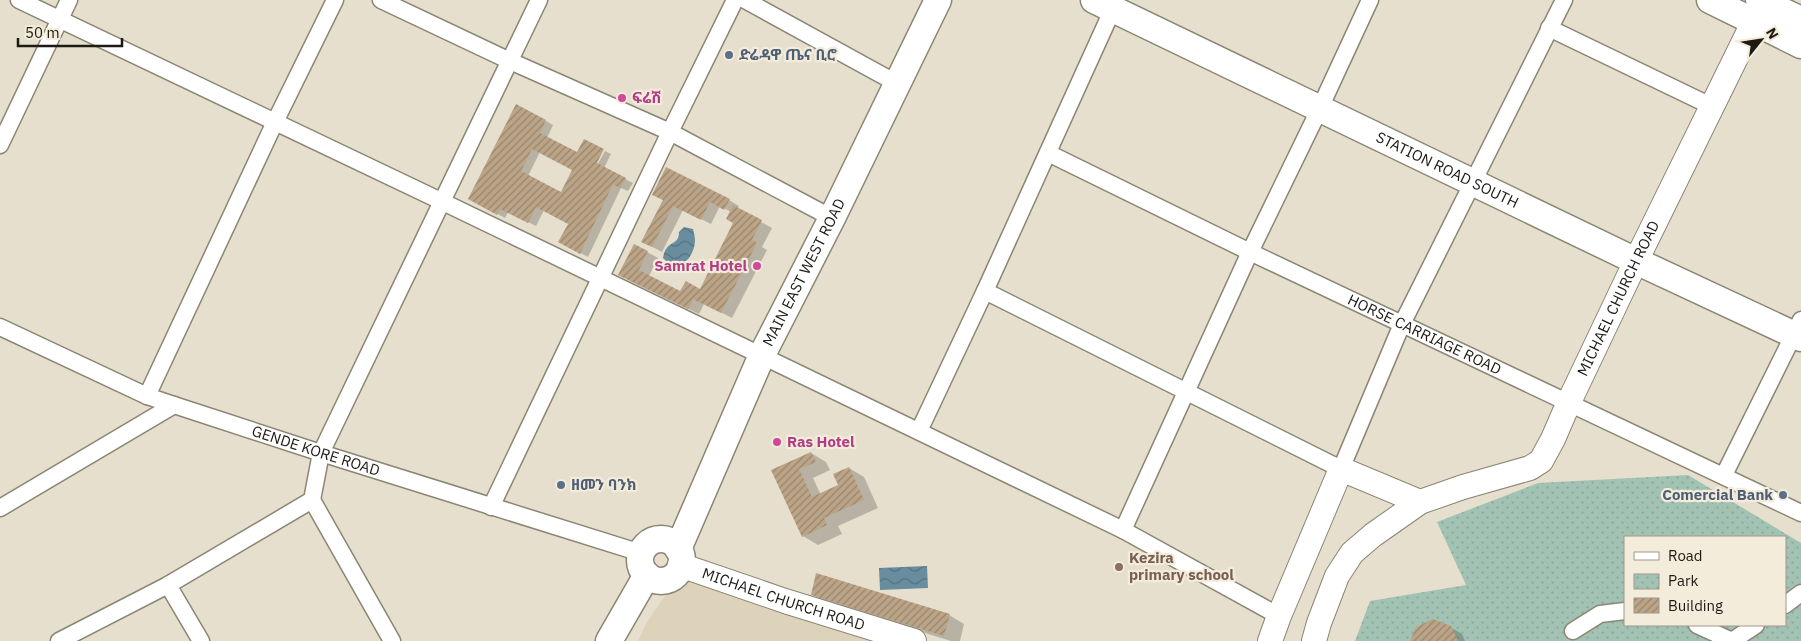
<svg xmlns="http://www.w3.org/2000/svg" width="1801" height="641" font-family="'IBM Plex Sans','Noto Sans Ethiopic',sans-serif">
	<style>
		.built { fill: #ddd3ba }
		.park { fill: url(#park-dots); fill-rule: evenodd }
		.water { fill: url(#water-waves) }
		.shadow { fill: #0003; fill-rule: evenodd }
		.building { fill: url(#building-hatch); fill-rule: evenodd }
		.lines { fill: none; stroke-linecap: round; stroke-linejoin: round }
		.street-casing { stroke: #8b8574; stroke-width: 19 }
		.secondary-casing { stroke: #8b8574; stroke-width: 26 }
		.primary-casing { stroke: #8b8574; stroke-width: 29 }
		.street { stroke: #fff; stroke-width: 16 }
		.secondary { stroke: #fff; stroke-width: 24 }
		.primary { stroke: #fff; stroke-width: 26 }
		.service-dot { fill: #5c6f8a; stroke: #f3ecda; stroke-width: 2 }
		.hotel-dot { fill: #d1479c; stroke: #f3ecda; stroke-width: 2 }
		.education-dot { fill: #8d6e63; stroke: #f3ecda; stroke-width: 2 }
		.labels { text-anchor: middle; stroke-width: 4.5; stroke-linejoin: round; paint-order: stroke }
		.service-label { font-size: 15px; font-weight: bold; fill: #4e5e75; stroke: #f3ecda; text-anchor: start }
		.hotel-label { font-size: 15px; font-weight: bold; fill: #b23c85; stroke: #f3ecda; text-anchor: start }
		.street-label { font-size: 15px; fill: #1d1a14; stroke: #f3ecda }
		.education-label { font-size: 15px; font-weight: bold; fill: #785e54; stroke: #f3ecda; text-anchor: start }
	</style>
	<defs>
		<pattern id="park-dots" width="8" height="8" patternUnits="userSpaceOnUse" patternTransform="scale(1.25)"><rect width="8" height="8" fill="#a2c3b3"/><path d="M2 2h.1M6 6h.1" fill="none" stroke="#8ba799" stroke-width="1.8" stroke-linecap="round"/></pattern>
		<pattern id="water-waves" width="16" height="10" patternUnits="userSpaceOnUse" patternTransform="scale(1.25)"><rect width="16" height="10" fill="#688d9e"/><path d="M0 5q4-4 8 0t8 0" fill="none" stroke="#557280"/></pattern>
		<pattern id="building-hatch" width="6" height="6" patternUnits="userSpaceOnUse" patternTransform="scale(1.25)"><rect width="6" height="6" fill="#bca487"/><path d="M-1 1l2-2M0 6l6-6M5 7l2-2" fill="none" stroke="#98856d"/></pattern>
	</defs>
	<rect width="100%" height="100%" fill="#e6dfcd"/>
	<polygon class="built" points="693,579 888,641 638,641 647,622 669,590 676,590"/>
	<path class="park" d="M1688 475 1801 543V641H1355L1370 601 1466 585 1437 522 1538 483ZM1625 537H1785V625H1625Z"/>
	<g class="water">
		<path d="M684 227 693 229C694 233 695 237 695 241 694 258 679 275 663 258 666 239 679 247 679 232Z"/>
		<polygon points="927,566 928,588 880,590 879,568"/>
	</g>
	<g class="shadow">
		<path d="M546 121 553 125 547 138 595 169 605 151 611 154 604 168 633 183 628 191 621 188 588 257 567 246 569 223 544 210 536 226 508 212 505 218 477 203ZM540 152 574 170 562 194 528 176Z"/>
		<polygon points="664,200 729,200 739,206 737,209 772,228 762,247 767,250 732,318 704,304 699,314 630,281 647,252 658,258 649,276 681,293 701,290 735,222 731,212 720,206 711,224 683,210 662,252 643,242"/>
		<polygon points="811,453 826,462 830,470 813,478 821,495 840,486 849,468 864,477 878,508 838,526 842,534 818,545 803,536 773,471"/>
		<polygon points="812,594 949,615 964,624 960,641 951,641 827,603"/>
		<polygon points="1450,627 1462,634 1465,641 1412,641"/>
	</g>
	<g class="building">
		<path d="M516 104 546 120 540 133 577 152 584 139 604 149 597 163 626 178 620 188 613 184 580 254 558 242 568 224 536 207 528 223 500 209 497 215 468 199ZM532 149 572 170 561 192 521 171Z"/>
		<polygon points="666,167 730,199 724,210 710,202 701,220 673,206 652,247 641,242 663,200 652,195"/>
		<polygon points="733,205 762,220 752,240 757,243 721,313 693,299 688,309 618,275 634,244 648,251 639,270 680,291 686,281 700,289 733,223 726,219"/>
		<polygon points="811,452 816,462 799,469 812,497 838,485 833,474 849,467 864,500 824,518 827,525 802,537 771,470"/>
		<polygon points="816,573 950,614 944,636 811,595"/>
		<polygon points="1433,619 1451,626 1458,641 1410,641 1416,627"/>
	</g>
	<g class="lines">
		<defs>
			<g id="street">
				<polyline points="19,0 443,202 1123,530 1250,252 1320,108 1370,0"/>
				<polyline points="381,0 510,61 670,132 832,218"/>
				<polyline points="745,0 889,79"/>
				<polyline points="1549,28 1711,106"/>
				<polyline points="0,145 69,0"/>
				<path id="s1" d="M1048 153 1250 252 1801 513"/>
				<polyline points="985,291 1116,2"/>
				<path id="s2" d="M0 327 147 396 174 405 321 453 641 553"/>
				<polyline points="147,396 275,122 335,0"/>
				<polyline points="919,431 985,291 1341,469 1402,324 1564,0"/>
				<polyline points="1724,475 1801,320"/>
				<polyline points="312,500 392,641"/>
				<polyline points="491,507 670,132 735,0"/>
				<polyline points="0,508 174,405"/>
				<polyline points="1123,530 1279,616"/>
				<polyline points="168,585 201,641"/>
				<polyline points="1785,605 1801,593"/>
				<polyline points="1697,625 1732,641"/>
				<polyline points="1573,631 1600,614 1625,611"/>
				<polyline points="59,641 168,585 312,500 321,453 539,0"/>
				<polyline points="1732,641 1756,625"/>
			</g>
			<g id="secondary">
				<path id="s3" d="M680 565 785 601 914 641"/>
				<polyline points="1270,641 1279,616 1341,469 1420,502"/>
				<path id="s4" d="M1314 641 1319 623 1337 576 1352 553 1373 535 1420 502 1463 487 1530 468 1541 461 1553 439 1569 402 1636 261 1754 21"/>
			</g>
			<g id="primary">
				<path id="s5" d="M1094 0 1636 261 1801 338"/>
				<polyline points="1710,0 1801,45"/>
				<polyline points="1759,0 1801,20"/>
				<circle cx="661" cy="560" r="21"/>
				<path id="s6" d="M678 549 762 355 832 218 938 0"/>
				<polyline points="609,641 647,575"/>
			</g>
		</defs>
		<use href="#street" class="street-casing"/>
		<use href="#secondary" class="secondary-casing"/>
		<use href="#primary" class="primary-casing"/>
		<use href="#street" class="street"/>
		<use href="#secondary" class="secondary"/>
		<use href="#primary" class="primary"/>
	</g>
	<g class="service-dot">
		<circle cx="729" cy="55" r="5"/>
		<circle cx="561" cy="485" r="5"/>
		<circle cx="1783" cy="495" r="5"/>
	</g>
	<g class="hotel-dot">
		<circle cx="622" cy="98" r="5"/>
		<circle cx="757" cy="266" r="5"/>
		<circle cx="777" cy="442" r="5"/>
	</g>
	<circle class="education-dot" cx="1119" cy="567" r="5"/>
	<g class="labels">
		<g class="service-label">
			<text x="739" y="60">ድሬዳዋ ጤና ቢሮ</text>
			<text x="571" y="490">ዘመን ባንክ</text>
			<text x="1773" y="500" text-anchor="end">Comercial Bank</text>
		</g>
		<g class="hotel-label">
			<text x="632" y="103">ፍሬሽ</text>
			<text x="747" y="271" text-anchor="end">Samrat Hotel</text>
			<text x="787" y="447">Ras Hotel</text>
		</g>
		<g class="street-label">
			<text dy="5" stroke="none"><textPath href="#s5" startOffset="392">STATION ROAD SOUTH</textPath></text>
			<text dy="5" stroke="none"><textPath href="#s6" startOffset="304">MAIN EAST WEST ROAD</textPath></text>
			<text dy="5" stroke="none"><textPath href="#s4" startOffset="490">MICHAEL CHURCH ROAD</textPath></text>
			<text dy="5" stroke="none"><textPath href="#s1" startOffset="418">HORSE CARRIAGE ROAD</textPath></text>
			<text dy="5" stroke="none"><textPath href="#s2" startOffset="340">GENDE KORE ROAD</textPath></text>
			<text dy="5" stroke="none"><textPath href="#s3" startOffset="109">MICHAEL CHURCH ROAD</textPath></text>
		</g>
		<g class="education-label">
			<text x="1129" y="563">Kezira<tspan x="1129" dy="17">primary school</tspan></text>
		</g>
	</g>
	<rect x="1624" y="536" width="162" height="90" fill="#f3ecda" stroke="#9d988b"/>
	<rect x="1634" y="552" width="25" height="8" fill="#ffffff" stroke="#9d988b"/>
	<text x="1668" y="561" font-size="15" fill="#1d1a14">Road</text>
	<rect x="1634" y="574" width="25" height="15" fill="url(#park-dots)" stroke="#9d988b"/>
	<text x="1668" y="586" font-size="15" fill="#1d1a14">Park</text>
	<rect x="1634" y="598" width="25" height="15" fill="url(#building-hatch)" stroke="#9d988b"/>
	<text x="1668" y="611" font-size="15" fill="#1d1a14">Building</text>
	<g transform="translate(1761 40) rotate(60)" stroke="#f3ecda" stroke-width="4" paint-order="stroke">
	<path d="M0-4L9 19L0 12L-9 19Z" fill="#1d1a14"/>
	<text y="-8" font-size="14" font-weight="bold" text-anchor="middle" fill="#1d1a14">N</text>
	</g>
	<path d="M18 38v8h104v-8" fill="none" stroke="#1d1a14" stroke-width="2.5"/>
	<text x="25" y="38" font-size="15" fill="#1d1a14" stroke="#f3ecda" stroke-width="4" paint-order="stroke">50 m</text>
</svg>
